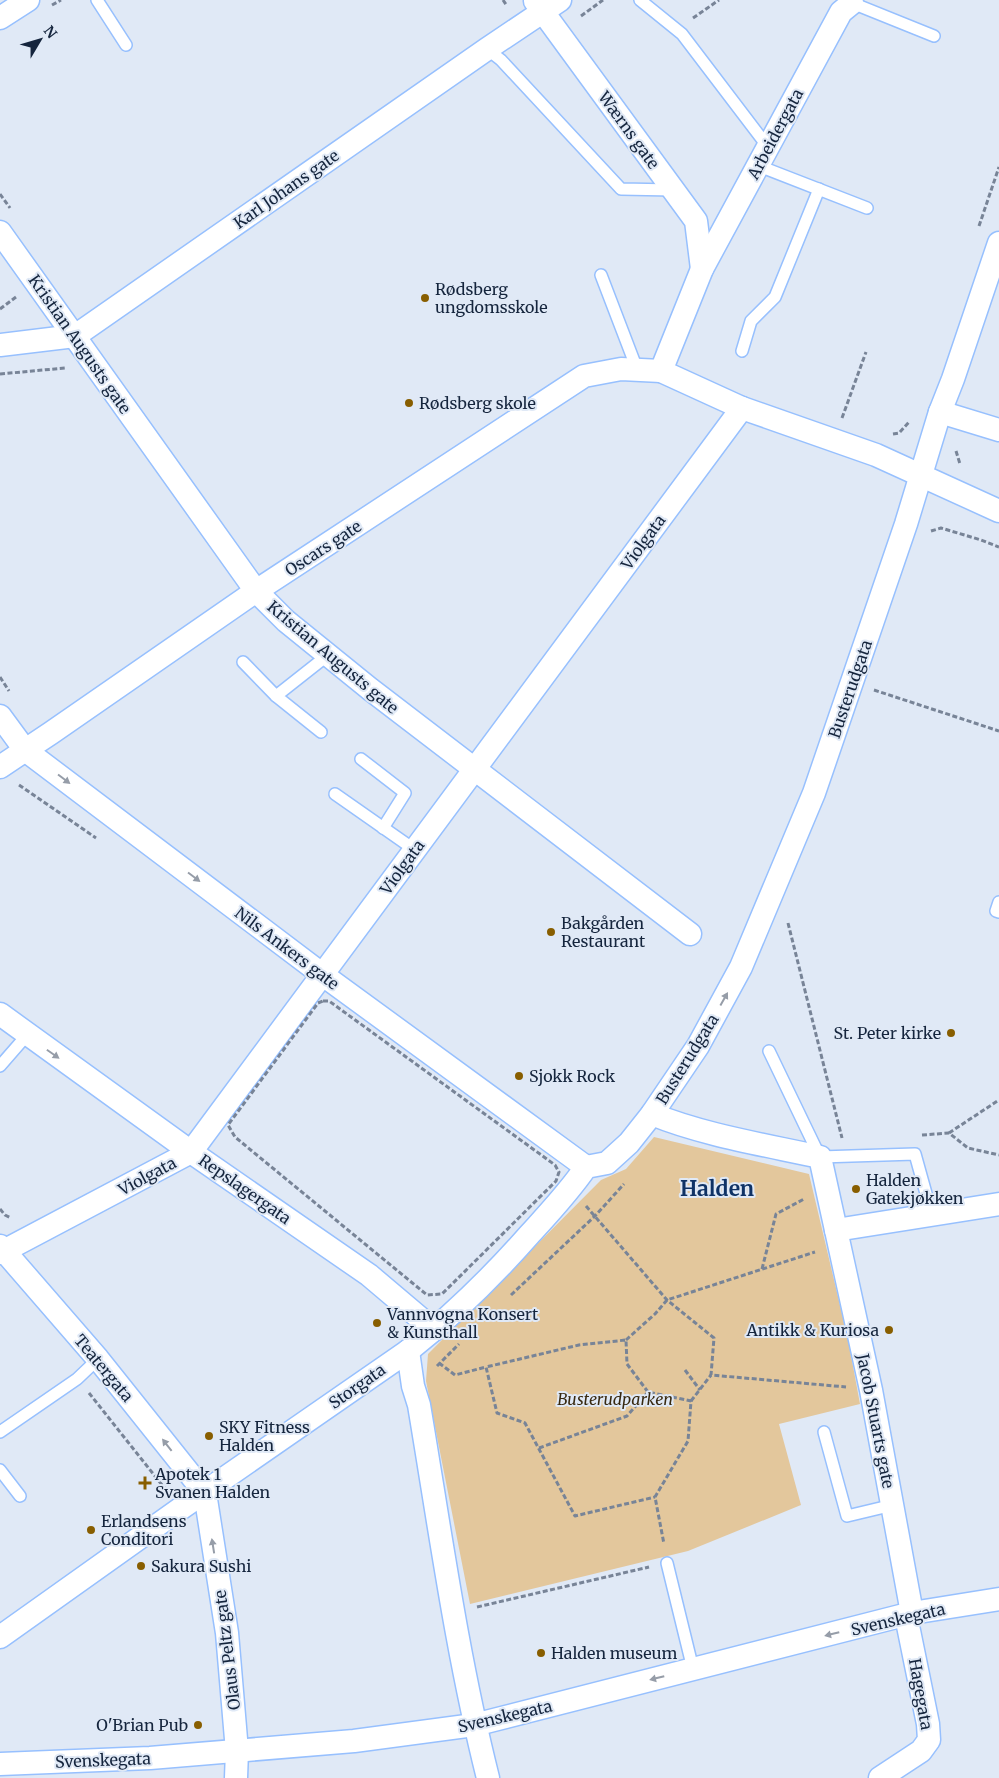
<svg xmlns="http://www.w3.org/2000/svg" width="999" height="1778" font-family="Merriweather,serif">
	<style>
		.green { fill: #e3c79c }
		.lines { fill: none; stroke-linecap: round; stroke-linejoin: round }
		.lane-casing { stroke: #97c0fe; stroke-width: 14 }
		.street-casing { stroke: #97c0fe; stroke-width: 25 }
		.path { stroke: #788497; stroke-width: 3; stroke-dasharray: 5 2.5; stroke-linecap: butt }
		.lane { stroke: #fff; stroke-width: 11 }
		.street { stroke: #fff; stroke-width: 22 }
		.oneway { fill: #969da8 }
		.poi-dot { fill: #885e00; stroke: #e0e9f6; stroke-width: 2 }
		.labels { text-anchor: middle; stroke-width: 4; stroke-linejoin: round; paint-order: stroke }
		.street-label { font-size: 16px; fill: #15253d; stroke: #e0e9f6 }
		.poi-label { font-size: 16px; fill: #15253d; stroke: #e0e9f6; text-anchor: start }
		.park-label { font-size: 16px; font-style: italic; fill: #382910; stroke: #e0e9f6 }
		.district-label { font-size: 21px; font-weight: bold; fill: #0f3265; stroke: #e0e9f6 }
	</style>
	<rect width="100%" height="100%" fill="#e0e9f6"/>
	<polygon class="green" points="654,1137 809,1174 848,1339 860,1404 779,1424 801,1505 688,1551 470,1604 426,1381 428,1354 601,1180 626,1169"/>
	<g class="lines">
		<defs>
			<g id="lane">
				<polyline points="97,0 126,45"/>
				<polyline points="640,0 682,34 768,147"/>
				<polyline points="852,3 934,36"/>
				<polyline points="487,49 501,60 621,189 673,190"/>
				<polyline points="759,166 867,208"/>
				<polyline points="601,275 637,369"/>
				<polyline points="742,351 751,321 775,297 819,189"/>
				<polyline points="243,662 276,696"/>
				<polyline points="321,732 276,696 328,655"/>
				<polyline points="361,759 405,793 383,828"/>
				<polyline points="335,794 415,850"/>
				<polyline points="999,902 996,911 999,912"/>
				<polyline points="769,1051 820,1157 915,1154 932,1215"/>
				<polyline points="0,1066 27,1035"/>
				<polyline points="0,1432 77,1379 98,1359"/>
				<polyline points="824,1432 847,1516 893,1505"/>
				<polyline points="0,1470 20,1496"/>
				<polyline points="667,1563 693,1669"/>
			</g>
			<g id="street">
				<polyline points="535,1 696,221 702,269"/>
				<polyline points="852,3 841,12 702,269 661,371 742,408 876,455 999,511"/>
				<polyline points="0,18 28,0"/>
				<polyline points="0,232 256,591 286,621 370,689 690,934"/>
				<polyline points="0,345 75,336 487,49 560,0"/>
				<polyline points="940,412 999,430"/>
				<polyline points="0,716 25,750 323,975 586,1167"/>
				<polyline points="0,767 51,733 256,591 584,376 621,369 661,371"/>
				<polyline points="0,1014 191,1152 369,1275 434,1330"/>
				<path d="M652 1114C703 1135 766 1145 820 1157L871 1390 912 1613"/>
				<polyline points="836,1230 999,1204"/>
				<polyline points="0,1246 98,1359 205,1493 227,1633 237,1751 236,1778"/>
				<polyline points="0,1253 191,1152 742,408"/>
				<path d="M408 1351 413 1386 419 1405C440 1530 457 1655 488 1778"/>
				<path d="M0 1637 180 1509 408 1351C452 1316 492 1277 529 1235 549 1213 569 1192 586 1167L607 1163 629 1143 652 1114 698 1046 741 967 814 793 906 524 940 412 953 379 999 243"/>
				<polyline points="0,1764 150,1758 354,1741 474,1725 912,1613 999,1599"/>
				<polyline points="880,1778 921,1751 929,1740 928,1724 906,1616"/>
			</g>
		</defs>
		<use href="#lane" class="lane-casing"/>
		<use href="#street" class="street-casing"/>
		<g class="path">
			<polyline points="503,0 507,6"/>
			<polyline points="52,5 61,0"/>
			<polyline points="581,16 603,0"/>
			<polyline points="693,18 719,0"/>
			<polyline points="0,194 10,208"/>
			<polyline points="979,226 999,167"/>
			<polyline points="0,309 16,297"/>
			<polyline points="0,374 65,368"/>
			<polyline points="842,418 866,352"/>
			<polyline points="893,434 899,433 909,422"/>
			<polyline points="956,451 960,464"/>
			<polyline points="931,531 941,528 981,540 999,547"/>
			<polyline points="0,677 9,691"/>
			<polyline points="874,690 999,731"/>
			<polyline points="19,785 96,838"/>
			<polyline points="788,923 842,1138"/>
			<polygon points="323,1001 329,1001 555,1165 559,1172 556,1181 442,1294 427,1295 235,1137 228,1125 318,1003"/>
			<polyline points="949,1133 999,1100"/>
			<polyline points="922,1135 949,1133 968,1148 999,1155"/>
			<polyline points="586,1206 667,1300 714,1338 711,1375 846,1387"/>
			<polyline points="0,1209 5,1215 11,1218"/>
			<polyline points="762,1269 776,1214 804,1199"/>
			<polyline points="511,1295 595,1216 624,1184"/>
			<polyline points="626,1340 655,1314 667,1300 815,1252"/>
			<polyline points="439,1363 455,1375 486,1367"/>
			<polyline points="437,1366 459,1344"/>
			<polyline points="685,1370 700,1390"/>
			<polyline points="648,1392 627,1364 626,1340 579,1345 486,1367 497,1413 525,1423 575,1516 655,1497"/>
			<polyline points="89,1393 166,1490"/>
			<polyline points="691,1401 711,1375"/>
			<polyline points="539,1448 627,1416 648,1392 691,1401 688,1441 655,1497 664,1544"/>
			<polyline points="477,1607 649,1567"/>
		</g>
		<use href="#lane" class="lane"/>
		<use href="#street" class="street"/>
	</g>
	<defs><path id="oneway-solid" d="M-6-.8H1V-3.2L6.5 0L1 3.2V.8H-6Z" transform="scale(1.25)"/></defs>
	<g class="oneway">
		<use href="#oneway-solid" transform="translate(64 779) rotate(37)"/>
		<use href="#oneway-solid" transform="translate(194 877) rotate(37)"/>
		<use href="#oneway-solid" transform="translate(724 999) rotate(-61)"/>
		<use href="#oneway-solid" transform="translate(53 1054) rotate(35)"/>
		<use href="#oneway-solid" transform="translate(167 1445) rotate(-128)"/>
		<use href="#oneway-solid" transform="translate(213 1546) rotate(-99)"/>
		<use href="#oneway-solid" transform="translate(832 1634) rotate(166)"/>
		<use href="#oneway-solid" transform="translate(657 1678) rotate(166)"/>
	</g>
	<g class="poi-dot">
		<circle cx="425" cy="298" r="5"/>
		<circle cx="409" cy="403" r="5"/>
		<circle cx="551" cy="932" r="5"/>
		<circle cx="951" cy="1033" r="5"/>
		<circle cx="519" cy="1076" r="5"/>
		<circle cx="856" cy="1189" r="5"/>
		<circle cx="377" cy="1323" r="5"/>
		<circle cx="889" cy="1330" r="5"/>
		<circle cx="209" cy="1436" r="5"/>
		<path d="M142.5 1475.5h5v5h5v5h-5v5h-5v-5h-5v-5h5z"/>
		<circle cx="91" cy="1530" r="5"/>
		<circle cx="141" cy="1566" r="5"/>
		<circle cx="541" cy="1653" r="5"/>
		<circle cx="198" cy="1725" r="5"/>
	</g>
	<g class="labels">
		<g class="street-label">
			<text transform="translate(629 130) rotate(54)" y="6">Wærns gate</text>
			<text transform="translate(775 134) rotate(-62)" y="6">Arbeidergata</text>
			<text transform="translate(286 189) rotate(-35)" y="6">Karl Johans gate</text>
			<text transform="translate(80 344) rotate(55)" y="6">Kristian Augusts gate</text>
			<text transform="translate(643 542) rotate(-54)" y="6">Violgata</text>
			<text transform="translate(323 548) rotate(-33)" y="6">Oscars gate</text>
			<text transform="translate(333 657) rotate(40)" y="6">Kristian Augusts gate</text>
			<text transform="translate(850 689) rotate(-71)" y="6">Busterudgata</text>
			<text transform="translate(402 867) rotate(-54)" y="6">Violgata</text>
			<text transform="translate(287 948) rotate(37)" y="6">Nils Ankers gate</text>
			<text transform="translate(687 1059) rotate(-58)" y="6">Busterudgata</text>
			<text transform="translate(147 1176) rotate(-28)" y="6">Violgata</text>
			<text transform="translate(245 1189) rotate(35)" y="6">Repslagergata</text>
			<text transform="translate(104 1368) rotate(50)" y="6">Teatergata</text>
			<text transform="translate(357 1386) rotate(-35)" y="6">Storgata</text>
			<text transform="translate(876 1421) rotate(79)" y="6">Jacob Stuarts gate</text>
			<text transform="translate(898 1619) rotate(-13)" y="6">Svenskegata</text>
			<text transform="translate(227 1650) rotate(-97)" y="6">Olaus Peltz gate</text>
			<text transform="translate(921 1694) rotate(80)" y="6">Hagegata</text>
			<text transform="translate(505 1716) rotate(-13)" y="6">Svenskegata</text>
			<text transform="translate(103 1760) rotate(-2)" y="6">Svenskegata</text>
		</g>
		<g class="poi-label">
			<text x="435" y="295">Rødsberg<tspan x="435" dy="18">ungdomsskole</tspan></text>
			<text x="419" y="409">Rødsberg skole</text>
			<text x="561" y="929">Bakgården<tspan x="561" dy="18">Restaurant</tspan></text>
			<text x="941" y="1039" text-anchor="end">St. Peter kirke</text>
			<text x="529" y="1082">Sjokk Rock</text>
			<text x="866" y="1186">Halden<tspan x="866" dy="18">Gatekjøkken</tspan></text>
			<text x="387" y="1320">Vannvogna Konsert<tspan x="387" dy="18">&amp; Kunsthall</tspan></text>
			<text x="879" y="1336" text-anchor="end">Antikk &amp; Kuriosa</text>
			<text x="219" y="1433">SKY Fitness<tspan x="219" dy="18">Halden</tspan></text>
			<text x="155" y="1480">Apotek 1<tspan x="155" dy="18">Svanen Halden</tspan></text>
			<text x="101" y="1527">Erlandsens<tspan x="101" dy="18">Conditori</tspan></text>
			<text x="151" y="1572">Sakura Sushi</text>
			<text x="551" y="1659">Halden museum</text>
			<text x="188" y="1731" text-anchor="end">O'Brian Pub</text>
		</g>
		<g class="park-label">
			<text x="615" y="1405">Busterudparken</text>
		</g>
		<g class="district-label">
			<text x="717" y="1196">Halden</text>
		</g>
	</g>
	<g transform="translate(40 40) rotate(52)" stroke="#e0e9f6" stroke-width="4" paint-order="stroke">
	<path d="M0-4L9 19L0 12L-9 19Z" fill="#15253d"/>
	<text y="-8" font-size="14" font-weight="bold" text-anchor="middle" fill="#15253d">N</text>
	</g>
</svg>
